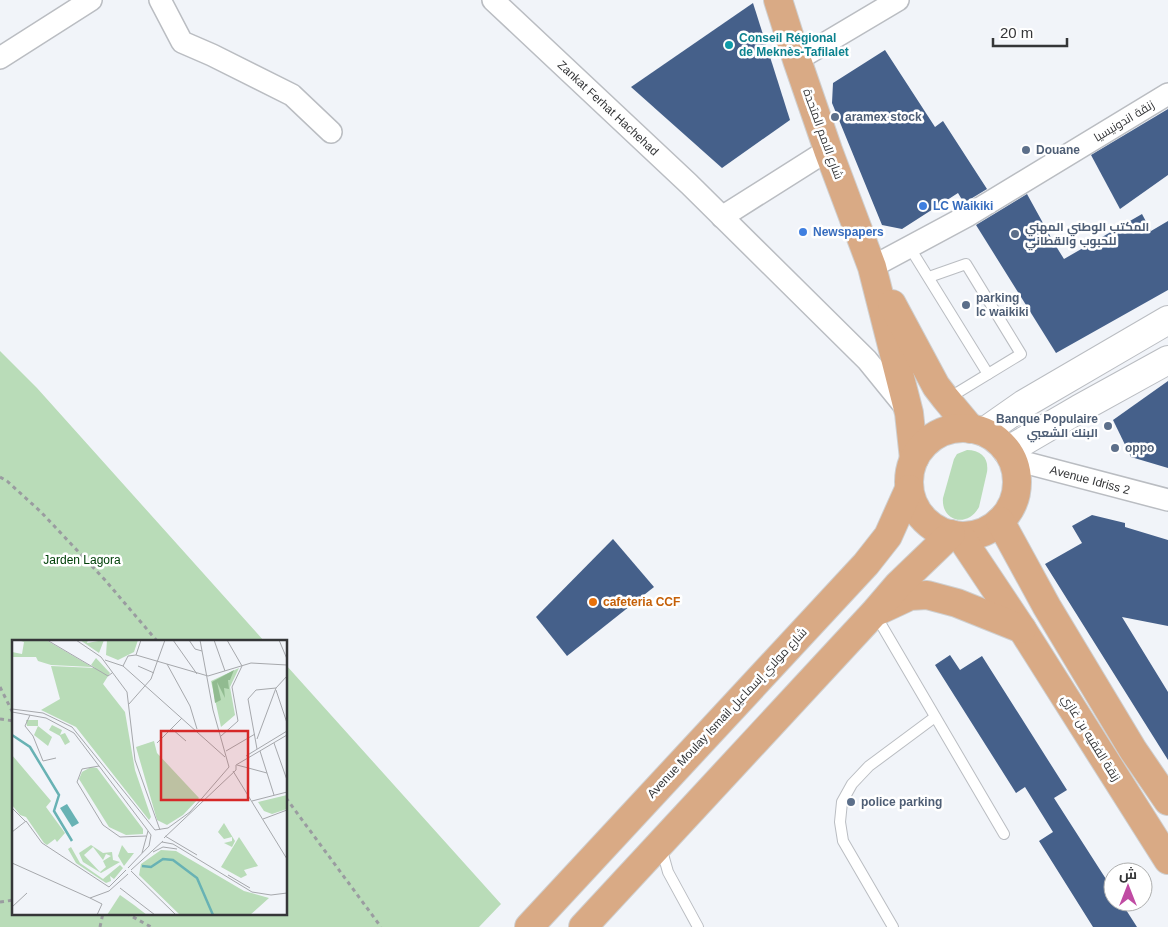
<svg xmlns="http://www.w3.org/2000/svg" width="1168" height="927" font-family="Arial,Cairo,sans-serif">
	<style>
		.green { fill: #b9dcb8 }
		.building { fill: #45608a }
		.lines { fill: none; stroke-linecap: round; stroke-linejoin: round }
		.service-casing { stroke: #babdc2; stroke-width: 12 }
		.minor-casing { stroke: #babdc2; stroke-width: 24 }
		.secondary-casing { stroke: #babdc2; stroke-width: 30 }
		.primary-casing { stroke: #cfcfcf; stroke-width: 30 }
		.path { stroke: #9a9ca0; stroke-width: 3; stroke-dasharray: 4 4; stroke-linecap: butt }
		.service { stroke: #fff; stroke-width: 10 }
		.minor { stroke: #fff; stroke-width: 21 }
		.secondary { stroke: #fff; stroke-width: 28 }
		.primary { stroke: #d9aa85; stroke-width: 28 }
		.culture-dot { fill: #0f9aa8; stroke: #fff; stroke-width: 2 }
		.service-dot { fill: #5c6f8a; stroke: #fff; stroke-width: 2 }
		.shop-dot { fill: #3f7fe0; stroke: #fff; stroke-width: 2 }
		.food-dot { fill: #e8710a; stroke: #fff; stroke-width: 2 }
		.labels { text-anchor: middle; stroke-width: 5; stroke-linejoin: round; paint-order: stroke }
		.culture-label { font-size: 12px; font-weight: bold; fill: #0d838f; stroke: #fff; text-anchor: start }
		.street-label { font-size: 12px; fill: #353638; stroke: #fff }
		.service-label { font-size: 12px; font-weight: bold; fill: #4e5e75; stroke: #fff; text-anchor: start }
		.shop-label { font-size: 12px; font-weight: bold; fill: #366cbe; stroke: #fff; text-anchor: start }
		.park-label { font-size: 12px; fill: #014109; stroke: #fff }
		.food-label { font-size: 12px; font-weight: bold; fill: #c56008; stroke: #fff; text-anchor: start }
		.inset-river { fill: none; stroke: #68b2b4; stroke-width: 2.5 }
		.inset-road { fill: none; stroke: #a6a8ac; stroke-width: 1 }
		.view { fill: #d62828; fill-opacity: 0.15; stroke: #d62828; stroke-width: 2.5 }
		.inset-edge { fill: none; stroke: #353638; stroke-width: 2.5 }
	</style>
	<rect width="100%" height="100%" fill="#f1f4f9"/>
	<g class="green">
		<polygon points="0,351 37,388 264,641 14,641 14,913 286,913 286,665 501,904 479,927 0,927"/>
		<path d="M967 450C981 450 989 458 987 472L979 507C968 528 941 522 943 498L954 459 957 454Z"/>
	</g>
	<g class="building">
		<polygon points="753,3 790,120 722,168 631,87"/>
		<polygon points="885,50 935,127 943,121 987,189 964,203 958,193 902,229 882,225 832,103 833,83"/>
		<polygon points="1168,109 1168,175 1120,209 1091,155"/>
		<polygon points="1027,194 1054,243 1064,259 1142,214 1151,231 1168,221 1168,290 1056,353 976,225"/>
		<polygon points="1168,381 1168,468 1131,457 1113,420"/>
		<polygon points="1092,515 1125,523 1125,527 1168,540 1168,626 1122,617 1168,692 1168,760 1045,564 1082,543 1072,526"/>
		<polygon points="613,539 654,587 567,656 536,617"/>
		<polygon points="950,655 960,670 982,656 1067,790 1054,798 1113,890 1113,902 1121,902 1137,927 1093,927 1039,841 1053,832 1025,787 1016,793 935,665"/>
	</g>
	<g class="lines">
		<defs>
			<g id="service">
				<polyline points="910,248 988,374"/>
				<polyline points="929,277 966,264 1021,354 947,399"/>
				<polyline points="875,614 1004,834"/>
				<polyline points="661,847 668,872 698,927"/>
				<polyline points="893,927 843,841 840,822 842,802 852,784 869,766 935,717"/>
			</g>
			<g id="minor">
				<polyline points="160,0 182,42 212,55 292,95 331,132"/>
				<polyline points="493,0 689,184 867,360 906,408"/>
				<polyline points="0,58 91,0"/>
				<polyline points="797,60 898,0"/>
				<polyline points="722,217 828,150"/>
				<polyline points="872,267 967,216 1168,94"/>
				<polyline points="1012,459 1168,500"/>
			</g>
			<g id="secondary">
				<polyline points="984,432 1024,404 1168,320"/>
				<polyline points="1007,451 1079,409 1168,360"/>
			</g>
			<g id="primary">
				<polyline points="778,0 797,60 828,150 872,267 909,413 914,459"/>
				<polyline points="892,304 936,386 946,399 971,429"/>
				<circle cx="963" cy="482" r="54"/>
				<polyline points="1000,521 1047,607 1133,750 1168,801"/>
				<polyline points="960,536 1022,629 1168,860"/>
				<polyline points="880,610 910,596 927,595 957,603 1022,629"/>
				<polyline points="529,927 866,564 888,536 909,489"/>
				<polyline points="583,927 874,613 898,585 951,534"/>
			</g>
		</defs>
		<use href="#service" class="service-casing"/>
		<use href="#minor" class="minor-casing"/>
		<use href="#secondary" class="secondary-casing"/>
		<use href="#primary" class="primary-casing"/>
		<g class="path">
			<polyline points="0,477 7,481 41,512 105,580 157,641"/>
			<polyline points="0,687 14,715"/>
			<polyline points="0,719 14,721"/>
			<polyline points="286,798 381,927"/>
			<polyline points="0,902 14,900"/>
			<polyline points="126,913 151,927"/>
			<polyline points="100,927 103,913"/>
		</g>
		<use href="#service" class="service"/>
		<use href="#minor" class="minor"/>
		<use href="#secondary" class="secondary"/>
		<use href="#primary" class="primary"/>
	</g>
	<circle class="culture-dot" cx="729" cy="45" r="5"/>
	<g class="service-dot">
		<circle cx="835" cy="117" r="5"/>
		<circle cx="1026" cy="150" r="5"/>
		<circle cx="1015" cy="234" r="5"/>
		<circle cx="966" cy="305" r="5"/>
		<circle cx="1108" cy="426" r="5"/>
		<circle cx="1115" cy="448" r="5"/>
		<circle cx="851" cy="802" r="5"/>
	</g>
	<g class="shop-dot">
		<circle cx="923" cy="206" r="5"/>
		<circle cx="803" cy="232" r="5"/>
	</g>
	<circle class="food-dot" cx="593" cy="602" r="5"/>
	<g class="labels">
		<g class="culture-label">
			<text x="739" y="42">Conseil Régional<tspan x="739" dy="14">de Meknès-Tafilalet</tspan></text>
		</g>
		<g class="street-label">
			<text transform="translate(608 108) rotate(43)" y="4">Zankat Ferhat Hachehad</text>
			<text transform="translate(1124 121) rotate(-31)" y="4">زنقة اندونيسيا</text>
			<text transform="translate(823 134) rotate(70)" y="4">شارع الامم المتحدة</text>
			<text transform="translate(1090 480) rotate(15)" y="4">Avenue Idriss 2</text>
			<text transform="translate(727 713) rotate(-47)" y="4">Avenue Moulay Ismail شارع مولاي إسماعيل</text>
			<text transform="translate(1091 738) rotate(58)" y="4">زنقة الفقيه بن غازي</text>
		</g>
		<g class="service-label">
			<text x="845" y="121">aramex stock</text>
			<text x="1036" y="154">Douane</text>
			<text x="1025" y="231">المكتب الوطني المهني<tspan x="1025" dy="14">للحبوب والقطاني</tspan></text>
			<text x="976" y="302">parking<tspan x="976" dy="14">lc waikiki</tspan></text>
			<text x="1098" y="423" text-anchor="end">Banque Populaire<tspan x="1098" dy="14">البنك الشعبي</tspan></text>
			<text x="1125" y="452">oppo</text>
			<text x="861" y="806">police parking</text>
		</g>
		<g class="shop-label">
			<text x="933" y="210">LC Waikiki</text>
			<text x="813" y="236">Newspapers</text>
		</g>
		<g class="park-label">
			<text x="82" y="564">Jarden Lagora</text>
		</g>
		<g class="food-label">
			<text x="603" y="606">cafeteria CCF</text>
		</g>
	</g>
	<g transform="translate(12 640)">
		<rect width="275" height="275" fill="#f1f4f9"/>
		<path d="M6 0H34L80 27 39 25 26 21 24 17H0V12L10 14 12 2ZM68 0H76L75 3 92 0 87 13ZM95 0H126L122 12 106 20 94 15ZM84 18 98 33 91 44 113 72 123 130 139 177 137 180 64 87 29 70 48 59 39 26 83 28 79 25ZM227 28 218 47 223 75 209 87 199 41ZM14 80H26V86L40 97 36 106 22 95 26 86H15ZM40 85 50 90 48 95 53 93 58 102 53 105 48 96 37 90ZM142 101 145 113 187 158 171 175 155 185 145 180 124 107ZM0 115 39 161 34 167 53 193 45 202 43 199 35 205 32 203 14 177 8 175 0 165ZM79 127 85 128 131 189V194L114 195 97 187 67 139 70 132ZM275 155V169L260 174 252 171 246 162ZM212 183 223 201 220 207 212 203 220 201V197L212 199 206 192ZM227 197 246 226 232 230 235 235 229 238 209 227ZM79 205 91 213 100 212 101 220 108 222 89 233 71 222 67 213ZM81 207 91 220 94 214 99 216 91 221 94 227 88 232 72 215ZM110 205 116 213H122L112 226 106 216ZM59 207 68 223 91 239 108 225 111 228 102 239 98 236 99 241 94 243 64 223 56 209ZM149 210 164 211 232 251 257 258 238 275H168L127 235 129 224Z" fill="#b9dcb8" fill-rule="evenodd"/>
		<path d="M222 30 218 40H216L217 49 212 48 213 58 205 42 209 60 203 63 200 42Z" fill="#91bb90"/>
		<path d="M151 216 163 219 188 236 204 275 196 272 181 238 168 236 153 222 142 229 135 227Z" fill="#b9dcb8"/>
		<path d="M108 255 122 265 135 275H95Z" fill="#b9dcb8"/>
		<path d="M55 164 67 183 60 187 48 168Z" fill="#68b2b4"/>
		<path class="inset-river" d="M0 95 18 107 47 155 42 171 60 201M130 226 139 227 151 219 161 220 185 238 201 275"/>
		<path class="inset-road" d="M35 0 96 36 100 33M64 0 89 17 115 52 123 120 148 190M161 0 185 34M177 0 183 9 190 11M202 0 213 31M267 0 275 19M124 15 129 0M93 20 111 26 116 16 124 15 196 36 239 23 275 25M155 24 178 66 185 89M111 26 213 117M126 26 142 33M264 50 275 83M117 64 139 39 153 0M0 69 31 73 60 87 143 190 156 188 178 172 217 127 201 70 188 0M0 72 34 78 62 93 134 188 139 195 137 206 116 228M18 75 13 86 21 96 31 121 44 118M160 89 174 101M209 96 226 81 220 47 230 26 215 0M245 99 264 48 275 36M145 103 170 78M262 103 275 140M245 109 236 59 244 50 264 48M214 111 243 94M248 111 262 155M234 116 275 91M225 125 255 133M87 126 70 129 65 142 91 185 108 197 134 196M221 131 275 219M240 161 275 152M0 168 13 181M251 179 275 170M0 192 14 181 30 203 97 247M153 196 185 215M152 198 224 130V125L275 95M150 202 161 204 240 252 259 255 275 253M141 212 151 207 165 209M130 213 136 191M0 223 78 258 97 251 116 234M119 230 151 201M119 231 164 275M216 235 238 248M97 247 114 230M108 248 143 275M78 258 90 264 85 275M0 267 15 253"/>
		<path class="view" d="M149 91H236V160H149Z"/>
		<rect width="275" height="275" class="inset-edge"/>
	</g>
	<g transform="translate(1128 887)"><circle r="24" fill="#ffffff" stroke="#aeafaf"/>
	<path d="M0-4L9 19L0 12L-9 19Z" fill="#c04ba3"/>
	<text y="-8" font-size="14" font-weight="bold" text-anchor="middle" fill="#353638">ش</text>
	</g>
	<path d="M993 38v8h74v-8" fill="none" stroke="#353638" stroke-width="2.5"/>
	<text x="1000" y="38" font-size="15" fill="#353638" stroke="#ffffff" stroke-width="4" paint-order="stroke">20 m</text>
</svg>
